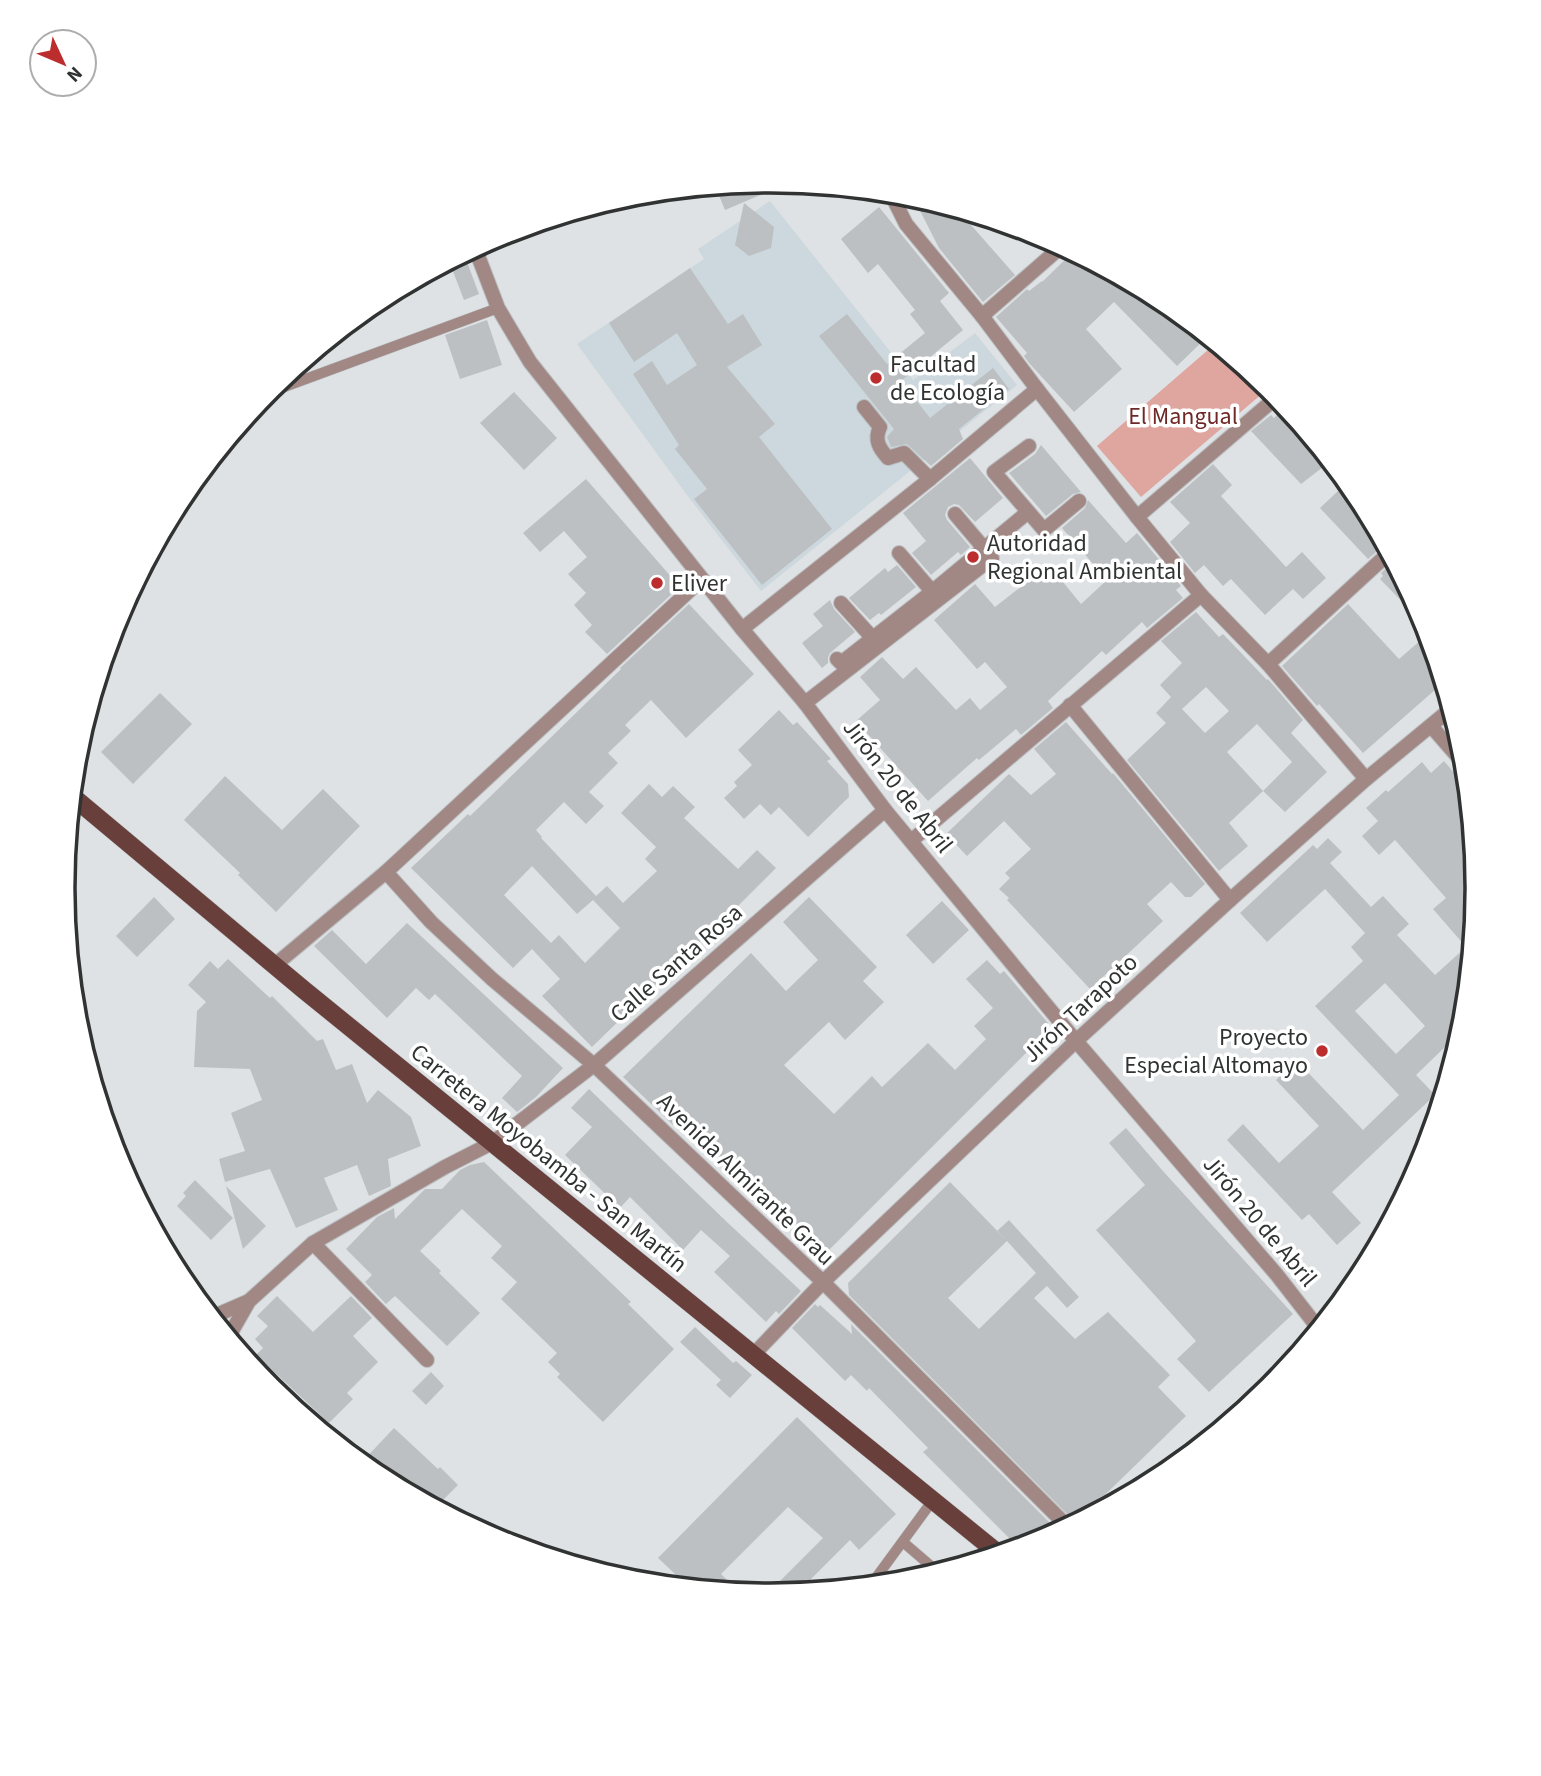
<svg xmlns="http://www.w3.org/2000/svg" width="1541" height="1776" font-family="'Source Sans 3',sans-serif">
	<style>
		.built { fill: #ccd8dd }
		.green { fill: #dfa6a0 }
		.building { fill: #bcc0c2; fill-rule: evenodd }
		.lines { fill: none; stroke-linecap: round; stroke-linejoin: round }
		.service-casing { stroke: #bbbfc1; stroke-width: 11 }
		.pedestrian-casing { stroke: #bbbfc1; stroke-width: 16 }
		.minor-casing { stroke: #bbbfc1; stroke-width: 16 }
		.primary-casing { stroke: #bbbfc1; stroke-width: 19 }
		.service { stroke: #a18885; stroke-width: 10 }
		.pedestrian { stroke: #a18885; stroke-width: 14 }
		.minor { stroke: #a18885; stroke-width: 14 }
		.primary { stroke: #693f3c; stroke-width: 18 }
		.poi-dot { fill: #bc2d2e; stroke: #fff; stroke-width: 2.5 }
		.labels { text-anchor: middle; stroke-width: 7; stroke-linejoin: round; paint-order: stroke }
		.poi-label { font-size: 24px; fill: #313333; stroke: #fff; text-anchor: start }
		.park-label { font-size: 24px; fill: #6e2926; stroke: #fff }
		.street-label { font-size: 24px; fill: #313333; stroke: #fff }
		.rim { fill: none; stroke: #313333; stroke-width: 3.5 }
	</style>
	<rect width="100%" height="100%" fill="#dee2e4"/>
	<polygon class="built" points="770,201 913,380 975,333 1017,385 761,591 687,495 577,344 704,259 698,249"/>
	<polygon class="green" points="1216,343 1270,387 1141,497 1097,446"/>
	<g class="building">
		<polygon points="771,181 789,183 725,210 715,186"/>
		<polygon points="912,195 956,208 1015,275 983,302 939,248"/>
		<polygon points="744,203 774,227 771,248 749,256 735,245"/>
		<polygon points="879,207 949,293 940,301 963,330 901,381 930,418 993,368 1009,389 959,429 963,439 931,466 907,444 891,447 887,437 894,429 819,336 847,314 887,364 925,333 910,314 915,310 878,264 868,273 841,239"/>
		<polygon points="1073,252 1098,264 1124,292 1133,283 1164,300 1208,336 1177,366 1114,302 1086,329 1122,369 1074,412 1029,363 1024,356 1027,353 996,317 1027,289 1029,291 1042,281 1042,282"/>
		<polygon points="464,254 479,294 464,300 449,261"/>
		<polygon points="690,268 728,324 743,314 762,345 727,367 775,424 759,437 832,529 762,585 694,499 707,489 675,449 679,445 633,374 652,361 667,385 697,365 677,333 634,362 609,323"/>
		<polygon points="487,320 502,365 460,379 445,335"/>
		<polygon points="514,392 557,438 524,470 480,423"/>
		<polygon points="1286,406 1331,461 1301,484 1251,431 1271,415 1274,418"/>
		<polygon points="1041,445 1081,492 1073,494 1046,516 1009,473 1035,454"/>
		<polygon points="970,458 1003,498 975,522 959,505 954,504 948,507 945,515 947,520 970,547 961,555 958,552 931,575 912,553 926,541 903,513"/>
		<polygon points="1213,464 1232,485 1221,496 1286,567 1302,552 1326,578 1303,599 1293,589 1265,615 1231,579 1223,586 1204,565 1195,573 1170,542 1190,523 1170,502"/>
		<polygon points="586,479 673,579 669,583 676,590 607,654 585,632 592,625 574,605 586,593 568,574 587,557 564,531 540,552 523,533"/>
		<polygon points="1353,488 1359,495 1385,544 1368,559 1320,508 1338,491 1344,497"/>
		<polygon points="1088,500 1126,543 1137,533 1181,586 1176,590 1183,598 1147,628 1142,622 1106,655 1102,651 1048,701 1053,708 1021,735 1016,729 979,760 977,758 928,801 856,721 880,700 860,677 882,657 903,679 916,667 956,710 970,698 980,710 1007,687 985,662 977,669 934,620 975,584 995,607 1049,565 1081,604 1107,580 1062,528 1085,508"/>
		<polygon points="1394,561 1424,617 1420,620 1380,579 1383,576 1381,573"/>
		<polygon points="897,565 916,587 881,615 879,613 870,620 849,598 885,568 888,572"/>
		<polygon points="830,600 834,609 855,632 830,653 828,657 828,663 822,668 802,643 823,626 813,614"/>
		<path d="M689 604 754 674 686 738 651 700 625 725 631 731 608 753 618 763 589 792 604 806 586 824 564 802 536 830 542 837 541 838 596 896 607 886 623 903 657 871 645 859 656 847 621 813 649 784 662 797 673 786 695 807 684 818 738 869 757 850 776 868 716 928 715 927 592 1047 542 996 560 979 532 949 513 968 411 868 468 814 470 816 497 790 621 669 620 668ZM532 866 577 914 593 900 620 928 585 963 559 935 551 943 504 895Z"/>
		<polygon points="1348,604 1399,659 1429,633 1444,682 1363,753 1319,704 1317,706 1282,666"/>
		<path d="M1196 612 1219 637 1223 634 1267 680 1268 679 1303 720 1291 733 1327 772 1285 812 1263 791 1229 823 1248 846 1219 871 1127 760 1166 723 1156 713 1171 697 1160 685 1182 663 1161 641ZM1206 687 1229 711 1205 733 1182 709ZM1257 724 1292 762 1263 791 1227 752Z"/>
		<polygon points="160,693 192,724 133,784 101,752"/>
		<polygon points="779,710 793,725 797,722 831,759 827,761 848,784 849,797 808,837 779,807 771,815 760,804 744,819 724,798 737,786 734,782 752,765 738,750"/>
		<polygon points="1066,722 1112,774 1113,773 1205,884 1191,897 1185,897 1171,882 1147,904 1163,921 1090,989 1007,900 1009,898 999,889 1010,878 1005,873 1031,849 1004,821 967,856 946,834 1009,774 1031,795 1056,774 1034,749"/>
		<path d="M1444 761 1468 789 1478 888 1464 1026 1455 1058 1445 1047 1416 1075 1435 1095 1332 1192 1361 1223 1337 1245 1309 1214 1302 1220 1227 1140 1243 1124 1279 1163 1319 1126 1276 1080 1296 1060 1363 1130 1399 1095 1315 1006 1363 961 1351 947 1365 933 1325 889 1267 942 1240 913 1313 845 1317 849 1328 838 1342 852 1330 863 1371 907 1383 896 1409 924 1397 935 1435 975 1466 947 1433 909 1446 898 1395 840 1379 855 1362 836 1378 821 1366 808 1386 790 1388 792 1422 762 1431 773ZM1385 983 1425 1026 1396 1054 1355 1011Z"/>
		<polygon points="225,776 282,830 323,789 360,826 276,912 238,875 240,873 184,820"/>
		<polygon points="154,897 175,919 137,957 116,936"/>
		<polygon points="809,897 877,967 863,981 884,1002 845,1040 829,1022 784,1065 834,1114 872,1076 882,1087 928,1043 955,1070 986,1039 974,1026 993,1008 966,979 987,960 1000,974 1004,971 1048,1023 1048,1031 820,1259 749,1185 691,1129 686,1134 675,1123 673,1125 623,1077 751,953 786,991 818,960 783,922"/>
		<polygon points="942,901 969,930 933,964 906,935"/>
		<polygon points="407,923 563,1068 536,1097 517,1112 502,1098 522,1076 435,994 429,1000 416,988 387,1018 314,946 332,930 366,964"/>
		<polygon points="228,959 270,998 272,996 317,1041 323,1039 336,1070 352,1064 367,1103 378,1090 411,1117 421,1146 388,1159 391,1186 369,1196 357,1165 324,1178 338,1210 296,1228 270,1169 225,1182 219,1159 245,1151 231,1113 262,1100 250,1069 194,1067 197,1011 206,1002 188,985 210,961 218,969"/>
		<polygon points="589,1089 728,1223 801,1291 779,1314 776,1311 766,1322 714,1272 730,1256 701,1230 683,1250 630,1197 620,1208 565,1155 592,1127 571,1108"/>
		<polygon points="1126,1128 1162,1170 1293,1314 1209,1392 1177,1359 1196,1341 1096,1230 1145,1185 1109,1143"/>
		<polygon points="484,1162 631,1302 628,1304 674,1349 603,1422 557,1377 560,1374 548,1362 557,1353 501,1299 517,1282 491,1258 502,1246 462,1209 420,1251 441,1271 439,1273 480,1313 447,1346 395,1296 386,1304 365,1282 372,1275 346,1249 377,1217 394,1208 395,1219 425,1189 442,1189 460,1170 470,1165"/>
		<polygon points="195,1180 233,1218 211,1240 177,1206 186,1196 183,1193"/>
		<path d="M950 1182 1007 1241 997 1231 1009 1220 1079 1297 1067 1308 1047 1286 1034 1298 1075 1339 1108 1312 1170 1375 1158 1387 1186 1416 1076 1523 849 1295 848 1283ZM1007 1241 1036 1273 979 1329 948 1298Z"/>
		<polygon points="226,1186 266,1226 243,1249"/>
		<polygon points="277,1296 313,1332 351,1296 372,1318 353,1336 378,1362 347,1393 353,1399 329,1423 256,1355 263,1348 255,1339 268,1326 257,1316"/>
		<polygon points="815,1304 818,1307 820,1305 852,1334 851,1324 1059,1532 1041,1542 1019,1548 923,1452 928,1448 869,1388 867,1391 851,1375 845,1381 792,1328"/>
		<polygon points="695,1327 733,1363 736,1361 752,1375 730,1398 716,1385 721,1380 680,1342"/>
		<polygon points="431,1372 444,1386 426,1405 412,1391"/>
		<polygon points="797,1417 896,1514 859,1550 850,1540 797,1593 766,1595 823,1538 788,1507 721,1574 740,1593 689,1587 658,1558"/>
		<polygon points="394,1428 438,1469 440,1467 458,1485 436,1507 377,1476 361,1463"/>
	</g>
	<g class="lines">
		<defs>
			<g id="service">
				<polyline points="265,394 498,308"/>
				<polyline points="903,1542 939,1573"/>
				<polyline points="870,1586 933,1500"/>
			</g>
			<g id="pedestrian">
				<path d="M864 407 880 427C874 440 879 448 888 458L904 453 930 479"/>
				<polyline points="1029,446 994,472 1044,530 1079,501"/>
				<polyline points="955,514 988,553"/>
				<polyline points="899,553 937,597"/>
				<polyline points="841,603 878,644"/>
				<polyline points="837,659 841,663 933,591 1028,512"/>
			</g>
			<g id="minor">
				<polyline points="890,192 906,224 982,316 1037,389 1137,517 1201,595 1268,664 1366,779"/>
				<polyline points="475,248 498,308 530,362 742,629 805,703 885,810 1076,1041 1277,1275 1319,1329"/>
				<polyline points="982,316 1062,246"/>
				<polyline points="1137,517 1278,396"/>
				<polyline points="742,629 930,479 1037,389"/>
				<polyline points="1268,664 1390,552"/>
				<polyline points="805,703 992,558"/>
				<polyline points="1070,705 1230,900"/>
				<polyline points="1431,726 1466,766"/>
				<polyline points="911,841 1201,595"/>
				<polyline points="386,872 431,922 492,979 594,1065 823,1282 1068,1527"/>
				<polyline points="275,965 386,872 702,579"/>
				<polyline points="313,1243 427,1360"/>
				<polyline points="212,1317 249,1301"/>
				<polyline points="230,1339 233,1329 249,1301 313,1243 445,1167 492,1143 594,1065 885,810"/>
				<polyline points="753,1355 823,1282 1076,1041 1230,900 1366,779 1452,708"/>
			</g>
			<polyline id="primary" points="72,796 304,990 999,1554"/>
		</defs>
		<use href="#service" class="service-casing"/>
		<use href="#pedestrian" class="pedestrian-casing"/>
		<use href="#minor" class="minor-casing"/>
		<use href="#primary" class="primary-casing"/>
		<use href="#service" class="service"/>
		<use href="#pedestrian" class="pedestrian"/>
		<use href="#minor" class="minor"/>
		<use href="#primary" class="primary"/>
	</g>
	<g class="poi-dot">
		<circle cx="876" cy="378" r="7"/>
		<circle cx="973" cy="557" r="7"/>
		<circle cx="657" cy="583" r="7"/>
		<circle cx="1322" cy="1051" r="7"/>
	</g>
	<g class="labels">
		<g class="poi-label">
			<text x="890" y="372">Facultad<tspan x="890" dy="28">de Ecología</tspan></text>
			<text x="987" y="551">Autoridad<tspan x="987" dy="28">Regional Ambiental</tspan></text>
			<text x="671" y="591">Eliver</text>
			<text x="1308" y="1045" text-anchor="end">Proyecto<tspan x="1308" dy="28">Especial Altomayo</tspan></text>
		</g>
		<g class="park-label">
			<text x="1183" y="424">El Mangual</text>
		</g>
		<g class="street-label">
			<text transform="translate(898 786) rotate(52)" y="8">Jirón 20 de Abril</text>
			<text transform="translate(676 963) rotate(-41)" y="8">Calle Santa Rosa</text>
			<text transform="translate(1080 1008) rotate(-43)" y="8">Jirón Tarapoto</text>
			<text transform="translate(549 1158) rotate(39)" y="8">Carretera Moyobamba - San Martín</text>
			<text transform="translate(746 1179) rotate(44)" y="8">Avenida Almirante Grau</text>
			<text transform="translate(1260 1221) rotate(50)" y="8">Jirón 20 de Abril</text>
		</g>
	</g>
	<path d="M0 0H1541V1776H0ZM75 888a695 695 0 1 1 1390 0a695 695 0 1 1-1390 0Z" fill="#fff" fill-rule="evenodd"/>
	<path class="rim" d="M75 888a695 695 0 1 1 1390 0a695 695 0 1 1-1390 0Z"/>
	<g transform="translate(63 63) rotate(134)"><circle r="33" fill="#ffffff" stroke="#adadad" stroke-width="2"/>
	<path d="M0-5L12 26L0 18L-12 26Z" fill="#bc2d2e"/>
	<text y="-10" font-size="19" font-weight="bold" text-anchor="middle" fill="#313333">N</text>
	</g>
</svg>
